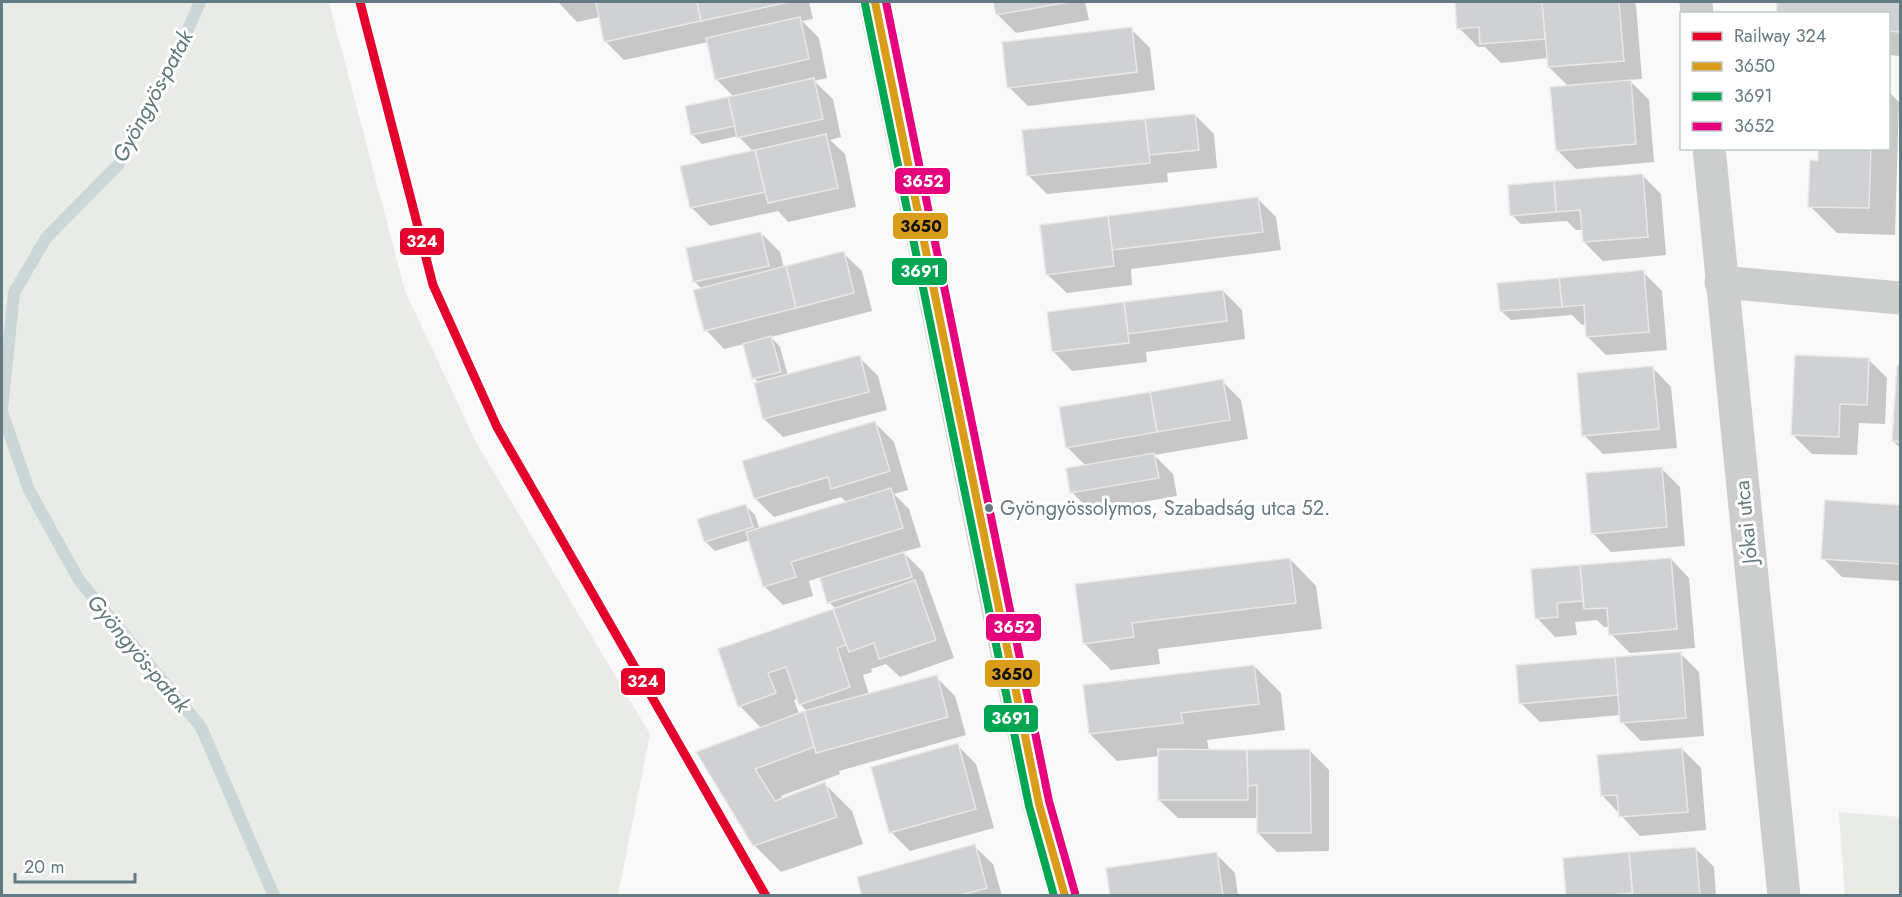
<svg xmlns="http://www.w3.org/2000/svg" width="1902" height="897" font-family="Jost,sans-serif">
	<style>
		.green { fill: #e8ebe6 }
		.shadow { fill: #0003; fill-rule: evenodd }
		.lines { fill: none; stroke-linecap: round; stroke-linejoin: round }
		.stream { stroke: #cbd6d7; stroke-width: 12 }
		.building { fill: #cfd1d2; stroke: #e8e8e8; stroke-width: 1.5 }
		.minor { stroke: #cccece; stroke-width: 33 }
		.tertiary { stroke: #cccece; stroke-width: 33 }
		.bus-1-casing { stroke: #fff; stroke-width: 12 }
		.bus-2-casing { stroke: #fff; stroke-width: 12 }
		.bus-3-casing { stroke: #fff; stroke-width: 12 }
		.bus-1 { stroke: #da9d1a; stroke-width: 8 }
		.bus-2 { stroke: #00a651; stroke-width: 8 }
		.bus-3 { stroke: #e5007d; stroke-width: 8 }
		.rail-1-casing { stroke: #fff; stroke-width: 14 }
		.rail-1 { stroke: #e4002b; stroke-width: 9 }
		.bus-dot { fill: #647a83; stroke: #fff; stroke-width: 2 }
		.labels { text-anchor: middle; stroke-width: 6; stroke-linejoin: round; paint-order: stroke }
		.bus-label { font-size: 20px; fill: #647a83; stroke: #fff; text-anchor: start }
		.street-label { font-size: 21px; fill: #647a83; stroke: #fff }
		.water-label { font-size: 22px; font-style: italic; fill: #5f797c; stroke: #fff }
		.line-badge { stroke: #fff; stroke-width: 2 }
		.badge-label { font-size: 16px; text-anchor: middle; font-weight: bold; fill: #fff }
		.pale-badge-label { font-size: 16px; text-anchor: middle; font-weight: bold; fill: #111 }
	</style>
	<rect width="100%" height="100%" fill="#f9f9f9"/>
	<g class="green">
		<polygon points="2,2 329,2 405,291 477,444 650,734 618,895 2,895"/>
		<polygon points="1839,812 1900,817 1900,895 1845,895"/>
	</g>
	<g class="shadow">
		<polygon points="558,2 809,2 813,19 802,21 819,38 827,78 814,81 833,99 841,137 830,140 845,154 856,207 788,222 778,211 710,226 691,207 754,152 738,136 702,144 693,135 734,97 716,79 708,42 624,60 605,41 600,17 577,22"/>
		<polygon points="995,2 1085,2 1089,20 1016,33 997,14"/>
		<polygon points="1457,2 1633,2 1636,5 1642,79 1629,80 1649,100 1654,162 1576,169 1557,150 1569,87 1549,67 1549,58 1501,63 1485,47 1478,47 1459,28"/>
		<polygon points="1779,2 1900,2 1900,56 1888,55 1888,14 1777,14"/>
		<polygon points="1131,29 1150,48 1155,90 1028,106 1009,87"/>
		<polygon points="1888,91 1899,102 1895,235 1837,233 1810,206 1819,162 1820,148 1888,148"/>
		<polygon points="1195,115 1214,134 1217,168 1167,173 1168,182 1047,194 1028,175"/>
		<polygon points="1642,175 1661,194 1666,255 1603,261 1584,242 1583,230 1576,230 1567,221 1521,224 1512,215"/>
		<polygon points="1258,199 1276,217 1281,250 1131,269 1132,285 1067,293 1048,275 1042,226"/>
		<polygon points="761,233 780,252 784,268 843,253 862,271 872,311 771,337 780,347 788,376 859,357 878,376 887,410 783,437 764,419 759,383 754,378 744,344 724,349 706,330 702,289 694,281"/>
		<polygon points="1643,272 1662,291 1667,350 1606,355 1587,336 1587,324 1582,325 1572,315 1511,320 1501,311"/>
		<polygon points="1223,291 1242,310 1245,339 1146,352 1147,362 1072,371 1054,352 1049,313"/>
		<polygon points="1868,359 1887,378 1885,424 1859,423 1857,455 1812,454 1793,435"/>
		<polygon points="1898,367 1900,367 1900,448 1893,441"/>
		<polygon points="1653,368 1671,387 1677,448 1603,454 1584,435"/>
		<polygon points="1222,381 1241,400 1248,439 1154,455 1173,474 1177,496 1090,511 1072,492 1086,466 1067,447"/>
		<path d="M875 423 894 442 908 490 894 494 909 509 921 547 903 552 923 572 954 658 900 677 886 664 871 669 872 672 863 675 869 695 936 677 955 696 966 735 839 771 840 774 781 796 783 799 825 784 852 811 863 844 781 872 754 845 698 753 762 729 740 706 720 650 836 609 829 602 821 577 809 581 813 596 783 605 764 586 750 540 715 551 705 541 746 506 755 515 760 530 847 503 841 497 774 517 755 498ZM798 698 800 704 808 712 799 714 794 700Z"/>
		<polygon points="1661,468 1680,487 1685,546 1611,552 1593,533"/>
		<polygon points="1827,502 1900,507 1900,581 1842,577 1823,558"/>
		<polygon points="1290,559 1316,586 1322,629 1158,649 1160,664 1111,670 1084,643 1077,585"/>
		<polygon points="1671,559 1689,578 1695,648 1630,653 1611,634 1610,627 1604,627 1597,620 1575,622 1577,635 1555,637 1537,618 1532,571"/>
		<polygon points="1680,653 1699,672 1704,736 1641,741 1622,722 1621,715 1540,722 1521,703"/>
		<polygon points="1254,666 1281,693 1285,730 1207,740 1209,751 1310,751 1329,770 1329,851 1277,852 1258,833 1258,818 1178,818 1159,800 1159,756 1117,761 1090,734"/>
		<polygon points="957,745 976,764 994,828 910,851 891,832"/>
		<polygon points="1682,749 1701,768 1706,830 1640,836 1602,795"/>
		<polygon points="974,846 993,864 1002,896 864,896"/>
		<polygon points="1695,848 1714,867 1716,896 1568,896 1564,859"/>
		<polygon points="1216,854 1235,873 1238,896 1111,896"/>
	</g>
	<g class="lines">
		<g class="stream">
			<polyline points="2,409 14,293 46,238 119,164 174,61 200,2"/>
			<polyline points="2,412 29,490 79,580 201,727 274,896"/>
		</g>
	</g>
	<g class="building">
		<polygon points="603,2 697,2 701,21 604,42 596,3"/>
		<polygon points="697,2 789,2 701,21"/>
		<polygon points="993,2 1069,2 996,15"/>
		<polygon points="1455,2 1542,2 1545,39 1480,44 1479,27 1457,29"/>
		<polygon points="1542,2 1619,2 1624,61 1548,67"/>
		<polygon points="1777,2 1900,2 1900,32 1888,31 1888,14 1776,14"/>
		<polygon points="800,17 809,59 715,80 706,38"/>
		<polygon points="1132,27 1137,72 1007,88 1002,42"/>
		<polygon points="814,78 823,119 737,138 728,97"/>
		<polygon points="1631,80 1636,144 1556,151 1550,87"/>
		<polygon points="728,97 735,126 691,135 685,106"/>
		<polygon points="1195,114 1199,150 1149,155 1145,119"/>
		<polygon points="1145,119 1150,163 1027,176 1022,130"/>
		<polygon points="826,134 838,188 768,203 755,150"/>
		<polygon points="1818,148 1871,148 1869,208 1808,207 1810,160 1818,161"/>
		<polygon points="755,150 765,192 690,208 680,166"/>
		<polygon points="1643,174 1648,237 1583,242 1580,210 1556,212 1554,181"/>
		<polygon points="1554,181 1556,212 1510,216 1508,185"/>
		<polygon points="1258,197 1263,232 1112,250 1108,216"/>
		<polygon points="1108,216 1114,266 1046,275 1040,225"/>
		<polygon points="761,232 769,266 693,282 686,248"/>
		<polygon points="844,251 854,293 796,308 786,266"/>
		<polygon points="786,266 796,308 704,331 693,290"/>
		<polygon points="1644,270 1649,332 1586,337 1584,305 1562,307 1559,278"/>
		<polygon points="1559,278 1562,307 1500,311 1497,283"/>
		<polygon points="1223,290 1227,321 1128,334 1124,302"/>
		<polygon points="1124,302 1129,343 1052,352 1047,312"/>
		<polygon points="771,336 781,372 752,379 743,344"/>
		<polygon points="860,355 869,392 763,419 754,383"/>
		<polygon points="1795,355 1869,358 1867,405 1840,404 1839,437 1791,435"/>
		<polygon points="1897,365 1900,365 1900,442 1892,441"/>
		<polygon points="1653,366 1659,429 1582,436 1577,373"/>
		<polygon points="1223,379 1230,420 1157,432 1150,392"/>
		<polygon points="1150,392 1157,432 1066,448 1059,407"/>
		<polygon points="875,421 890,471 831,489 828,477 754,499 742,461"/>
		<polygon points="1154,453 1159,478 1070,493 1066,468"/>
		<polygon points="1662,467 1667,527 1591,534 1586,473"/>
		<polygon points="891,488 903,528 791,562 796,577 763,587 746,532"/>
		<polygon points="1825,500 1900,505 1900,564 1821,559"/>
		<polygon points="746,504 753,527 704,542 697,519"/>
		<polygon points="904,552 912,577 827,603 820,578"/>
		<polygon points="1290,558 1296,603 1132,623 1134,637 1083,644 1075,584"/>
		<polygon points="1671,558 1677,629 1609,635 1607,608 1584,609 1580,565"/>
		<polygon points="1580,565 1583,601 1557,603 1558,617 1535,619 1531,569"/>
		<polygon points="915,580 936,640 879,659 874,643 849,652 833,609"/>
		<polygon points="833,609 846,645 837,648 850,687 799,705 786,667 768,673 776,693 738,707 718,649"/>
		<polygon points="1681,652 1686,718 1620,723 1615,657"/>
		<polygon points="1615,657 1618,695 1519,704 1516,665"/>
		<polygon points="1254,665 1259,704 1181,713 1183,723 1089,734 1083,685"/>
		<polygon points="937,675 948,717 816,753 804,711"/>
		<polygon points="804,711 814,747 755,769 775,801 825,782 837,817 753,846 696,752"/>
		<polygon points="958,743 976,809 889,833 871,767"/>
		<polygon points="1682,748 1688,812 1619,817 1617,795 1601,796 1597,755"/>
		<polygon points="1158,749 1247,750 1248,800 1158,800"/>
		<polygon points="1310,749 1311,833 1257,833 1257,785 1248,786 1247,750"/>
		<polygon points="975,844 987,888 958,896 862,896 857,877"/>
		<polygon points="1696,847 1700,896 1633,896 1629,852"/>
		<polygon points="1217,852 1223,896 1110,896 1106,868"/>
		<polygon points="1629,852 1632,893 1604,896 1566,896 1563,858"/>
	</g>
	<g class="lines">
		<g class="minor">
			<polyline points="1696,2 1697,14"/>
			<polyline points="1709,148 1784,896"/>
			<polyline points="1721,282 1900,298"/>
		</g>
		<polyline class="tertiary" points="875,2 1004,638 1039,804 1065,896"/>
		<defs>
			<polyline id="bus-1" points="875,2 1039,804 1065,896"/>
			<polyline id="bus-2" points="865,4 1029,806 1054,896"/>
			<polyline id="bus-3" points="886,2 1049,801 1075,893"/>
		</defs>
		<use href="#bus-1" class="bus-1-casing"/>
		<use href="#bus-2" class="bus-2-casing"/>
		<use href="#bus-3" class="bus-3-casing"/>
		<use href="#bus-1" class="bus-1"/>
		<use href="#bus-2" class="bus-2"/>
		<use href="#bus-3" class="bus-3"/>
		<defs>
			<polyline id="rail-1" points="360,2 433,285 497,427 766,896"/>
		</defs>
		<use href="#rail-1" class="rail-1-casing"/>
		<use href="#rail-1" class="rail-1"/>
	</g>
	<circle class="bus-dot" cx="989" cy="508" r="5"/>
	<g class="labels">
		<g class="bus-label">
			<text x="1000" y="515">Gyöngyössolymos, Szabadság utca 52.</text>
		</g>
		<g class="street-label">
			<text transform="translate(1746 522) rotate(-96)" y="7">Jókai utca</text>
		</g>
		<g class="water-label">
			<text transform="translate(152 96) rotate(-62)" y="8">Gyöngyös-patak</text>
			<text transform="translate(139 653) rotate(50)" y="8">Gyöngyös-patak</text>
		</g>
	</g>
	<g class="line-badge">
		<rect x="894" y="167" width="57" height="28" rx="6" fill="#e5007d"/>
		<rect x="892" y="212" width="57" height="28" rx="6" fill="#da9d1a"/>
		<rect x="399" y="227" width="46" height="29" rx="6" fill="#e4002b"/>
		<rect x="891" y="257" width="57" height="29" rx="6" fill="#00a651"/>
		<rect x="985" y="613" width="57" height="29" rx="6" fill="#e5007d"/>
		<rect x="984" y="659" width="57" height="29" rx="6" fill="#da9d1a"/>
		<rect x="620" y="667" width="46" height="29" rx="6" fill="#e4002b"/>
		<rect x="983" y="704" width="56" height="29" rx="6" fill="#00a651"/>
	</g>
	<g class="badge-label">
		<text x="923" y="187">3652</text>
		<text x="422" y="247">324</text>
		<text x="920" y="277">3691</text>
		<text x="1014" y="633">3652</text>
		<text x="643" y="687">324</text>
		<text x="1011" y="724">3691</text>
	</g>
	<g class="pale-badge-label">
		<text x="921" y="232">3650</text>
		<text x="1012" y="680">3650</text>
	</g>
	<rect width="1902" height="897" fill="none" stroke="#647a83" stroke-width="6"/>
	<rect x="1680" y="12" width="210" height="138" fill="#ffffff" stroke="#c1cacd" stroke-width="1.5"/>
	<rect x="1692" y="32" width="30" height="9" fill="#e4002b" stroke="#c1cacd" stroke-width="1.5"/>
	<text x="1734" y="42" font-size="18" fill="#647a83">Railway 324</text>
	<rect x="1692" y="62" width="30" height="9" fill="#da9d1a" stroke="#c1cacd" stroke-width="1.5"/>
	<text x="1734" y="72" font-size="18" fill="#647a83">3650</text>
	<rect x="1692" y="92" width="30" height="9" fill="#00a651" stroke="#c1cacd" stroke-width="1.5"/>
	<text x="1734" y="102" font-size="18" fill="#647a83">3691</text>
	<rect x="1692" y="122" width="30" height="9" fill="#e5007d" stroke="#c1cacd" stroke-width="1.5"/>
	<text x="1734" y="132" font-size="18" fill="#647a83">3652</text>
	<path d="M15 873v9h120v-9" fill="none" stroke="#647a83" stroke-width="3"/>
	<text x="24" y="873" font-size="18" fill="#647a83" stroke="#ffffff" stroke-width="4.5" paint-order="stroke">20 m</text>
</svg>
